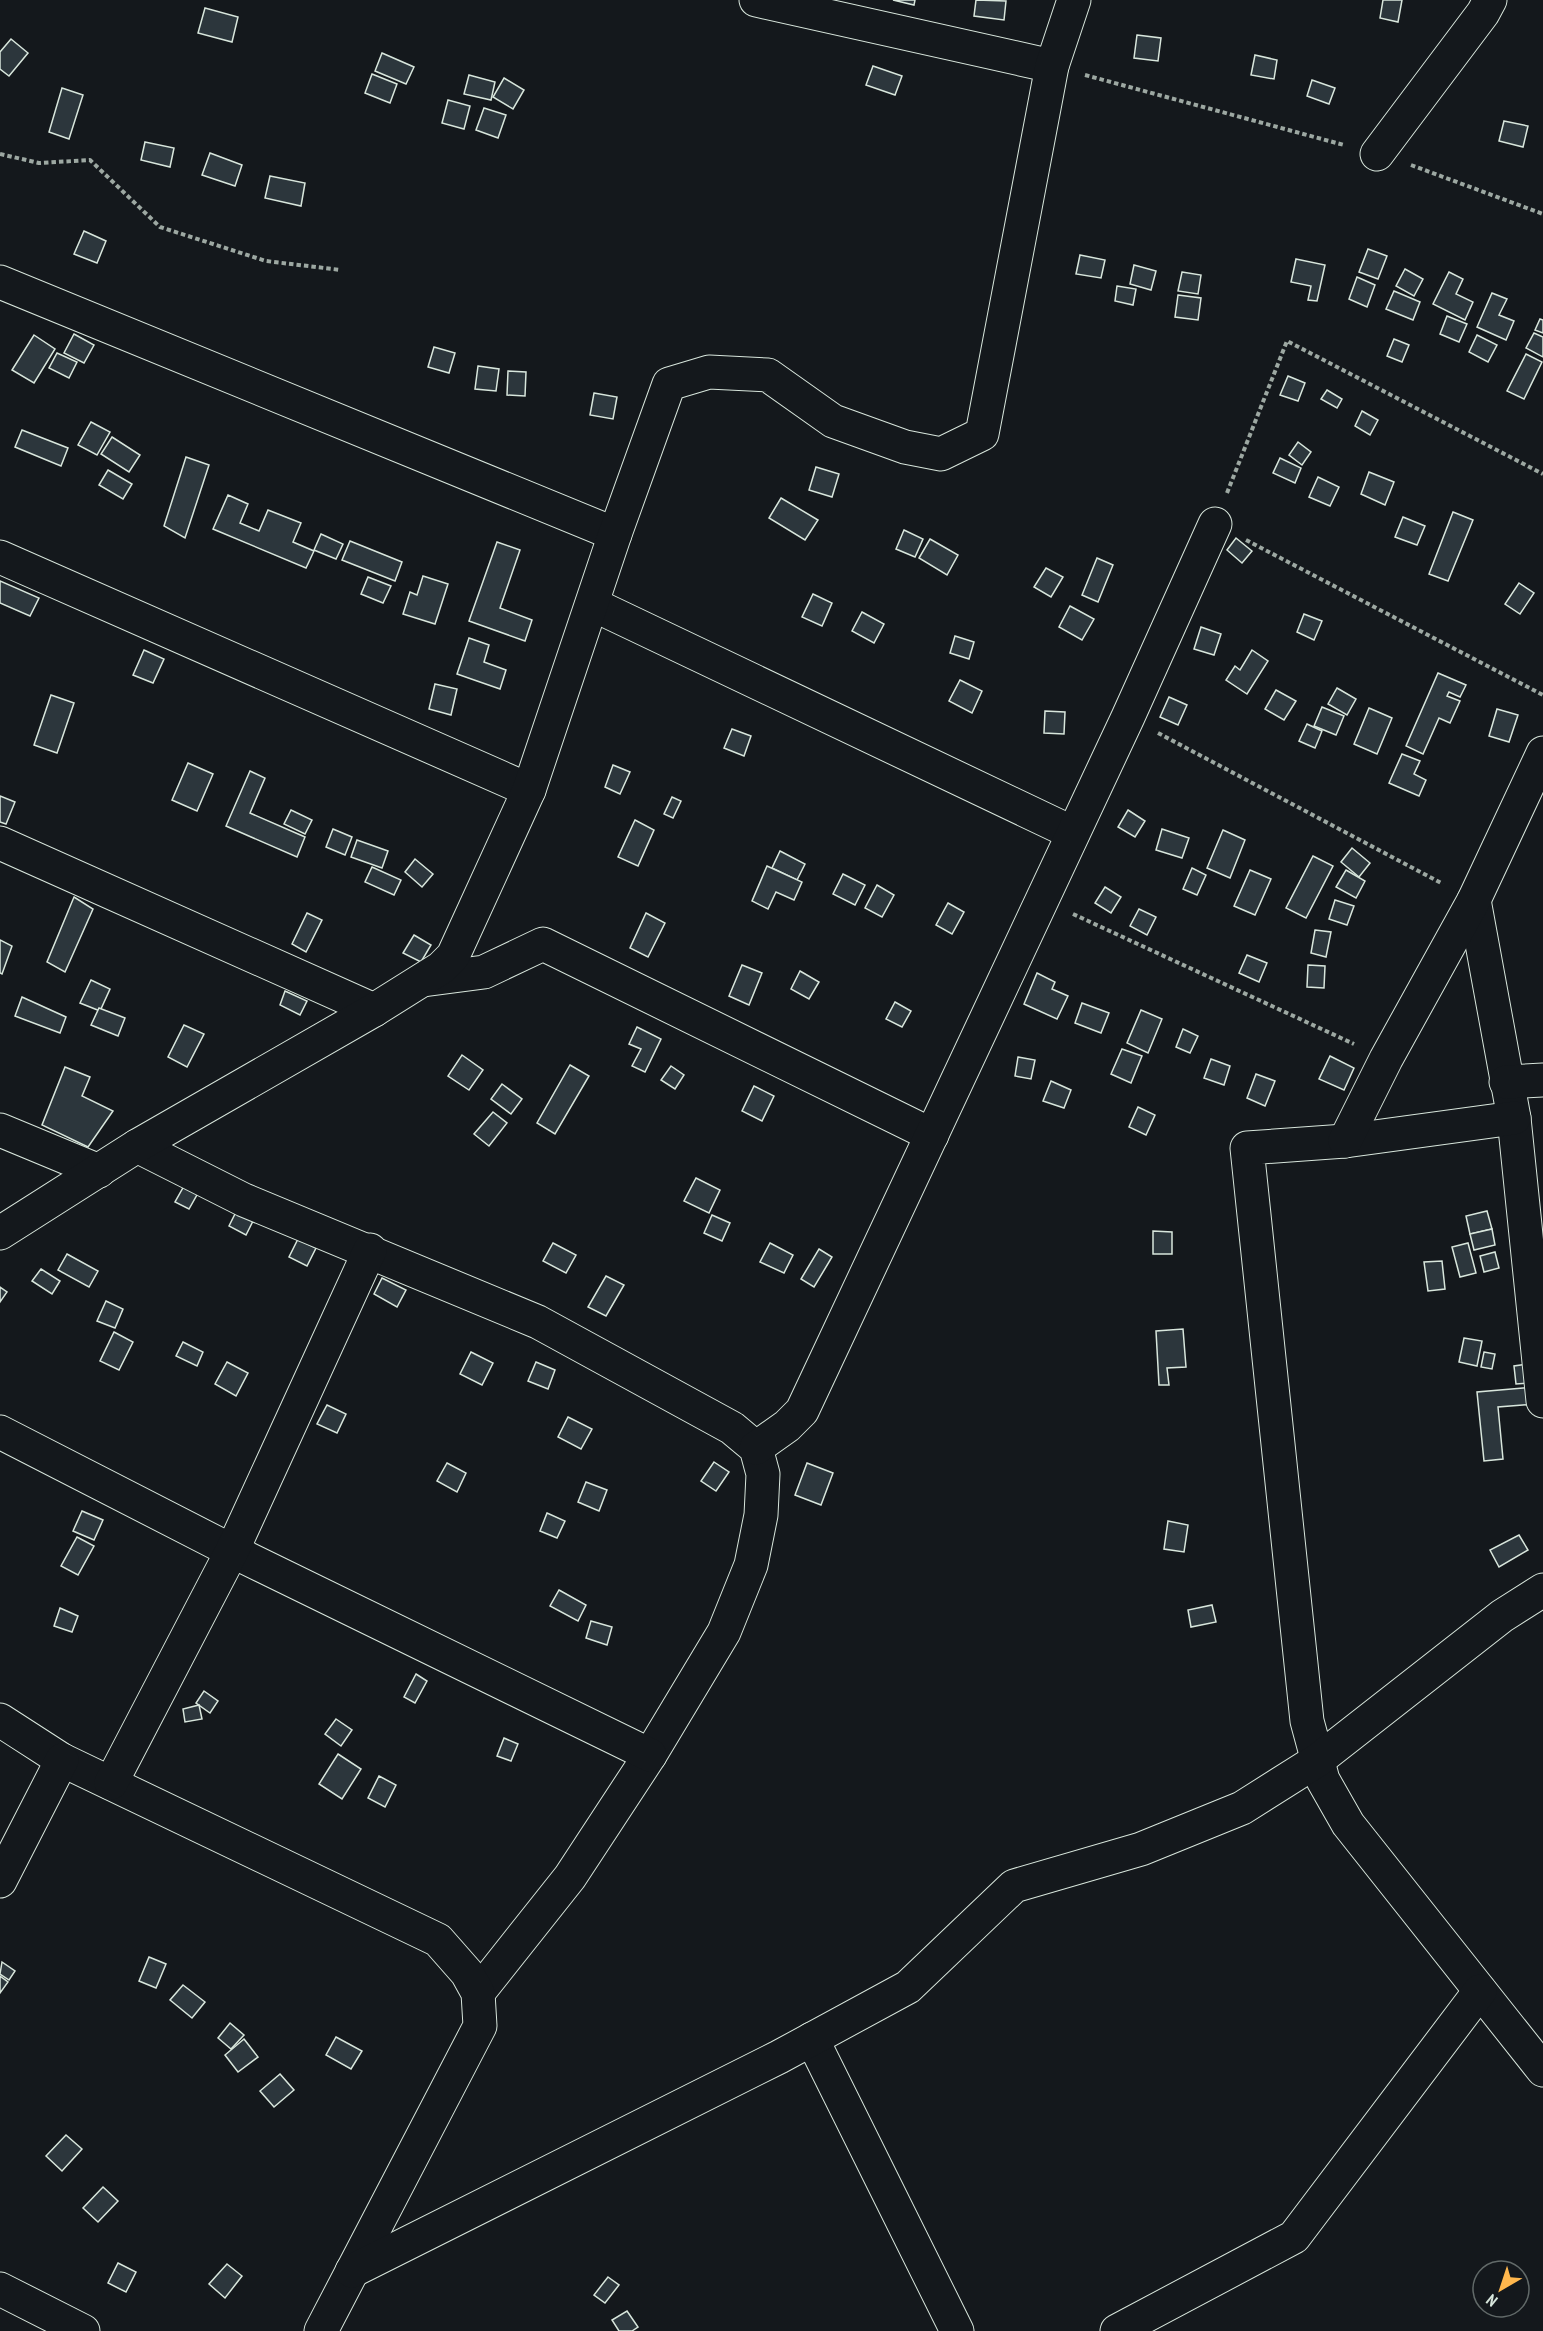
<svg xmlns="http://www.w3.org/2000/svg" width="1543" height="2331" font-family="'PT Sans Narrow',sans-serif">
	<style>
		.building { fill: #2c363c; stroke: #d8e6dc; stroke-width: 1.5 }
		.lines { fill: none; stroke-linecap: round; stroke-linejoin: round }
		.street-casing { stroke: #d8e6dc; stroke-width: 35 }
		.path { stroke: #9da8a2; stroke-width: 4; stroke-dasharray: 4.5 3; stroke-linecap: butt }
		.street { stroke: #14181c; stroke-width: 33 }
	</style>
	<rect width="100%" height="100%" fill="#14181c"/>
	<g class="building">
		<polygon points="893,0 915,0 914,5"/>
		<polygon points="976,0 1006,1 1004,20 974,16"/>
		<polygon points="1383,0 1402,0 1398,22 1380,18"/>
		<polygon points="205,8 238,17 232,42 198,33"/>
		<polygon points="1137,35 1161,38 1158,61 1134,58"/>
		<polygon points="11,39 28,53 9,76 0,69 0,52"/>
		<polygon points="382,53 414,67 406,84 375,71"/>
		<polygon points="1255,55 1277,60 1274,79 1251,75"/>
		<polygon points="873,66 902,76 895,95 866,85"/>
		<polygon points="372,74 397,84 390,103 365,93"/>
		<polygon points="469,75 495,82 491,100 464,94"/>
		<polygon points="504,78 524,90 513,109 493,97"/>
		<polygon points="1312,80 1335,88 1329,104 1307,96"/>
		<polygon points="62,88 83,95 69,139 49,132"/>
		<polygon points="448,100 470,106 464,129 442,123"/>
		<polygon points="484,108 506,115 498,138 476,130"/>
		<polygon points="1504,121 1528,126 1523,147 1499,141"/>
		<polygon points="145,142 174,148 170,167 141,160"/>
		<polygon points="210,153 242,165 235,186 202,175"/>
		<polygon points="270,176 305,183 301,206 265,198"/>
		<polygon points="84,231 106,241 97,263 74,254"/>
		<polygon points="1368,249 1387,256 1378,279 1359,272"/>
		<polygon points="1080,255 1105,260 1101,278 1076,274"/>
		<polygon points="1296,259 1325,265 1317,301 1308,300 1311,286 1291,282"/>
		<polygon points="1134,265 1156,271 1151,290 1130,284"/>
		<polygon points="1405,269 1423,279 1414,296 1396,286"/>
		<polygon points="1182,272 1201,275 1198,294 1178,291"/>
		<polygon points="1449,272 1463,279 1456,294 1473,302 1465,320 1433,304"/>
		<polygon points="1357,277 1375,285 1367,307 1349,299"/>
		<polygon points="1117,286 1136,289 1133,305 1115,301"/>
		<polygon points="1394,291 1420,302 1413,320 1386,309"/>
		<polygon points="1492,293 1507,299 1499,315 1514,321 1506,340 1477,327"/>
		<polygon points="1178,295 1201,298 1198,320 1175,317"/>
		<polygon points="1447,316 1467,324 1459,342 1440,334"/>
		<polygon points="1540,319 1543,320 1543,333 1535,330"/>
		<polygon points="1534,333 1543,337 1543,357 1526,348"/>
		<polygon points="74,334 94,345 84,363 64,353"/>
		<polygon points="34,335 55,349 34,383 12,370"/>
		<polygon points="1477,335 1497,345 1488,362 1469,352"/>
		<polygon points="1394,339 1409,345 1402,362 1387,356"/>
		<polygon points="434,347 455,353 449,373 428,367"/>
		<polygon points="57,353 77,362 69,378 49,368"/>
		<polygon points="1526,354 1542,362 1524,399 1507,391"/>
		<polygon points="478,366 499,369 496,391 475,389"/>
		<polygon points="508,371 526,372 525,396 507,395"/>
		<polygon points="1288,376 1305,383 1298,401 1280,395"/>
		<polygon points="1327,390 1342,399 1337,408 1321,399"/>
		<polygon points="594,393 617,397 613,419 590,415"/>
		<polygon points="1362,411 1378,420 1370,435 1355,426"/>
		<polygon points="91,422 110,432 97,455 78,445"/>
		<polygon points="22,430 68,448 61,466 15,447"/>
		<polygon points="112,437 140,455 129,472 101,454"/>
		<polygon points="1298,442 1311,452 1302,465 1289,455"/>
		<polygon points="186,457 209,465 185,538 164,526"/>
		<polygon points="1280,458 1301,468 1295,483 1273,473"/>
		<polygon points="816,467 839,474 832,497 809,490"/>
		<polygon points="108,470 132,484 123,499 99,485"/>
		<polygon points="1369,472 1394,482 1385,505 1361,494"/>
		<polygon points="1318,477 1339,487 1330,506 1309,497"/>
		<polygon points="228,495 248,504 240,523 259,531 268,510 301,523 293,542 314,551 306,568 213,529"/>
		<polygon points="781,498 818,520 805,540 769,518"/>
		<polygon points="1453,512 1473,520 1448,581 1429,574"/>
		<polygon points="1403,517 1425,526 1417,545 1395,537"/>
		<polygon points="904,530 923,539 915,557 896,549"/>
		<polygon points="321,534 343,544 336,559 314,550"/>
		<polygon points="1236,538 1252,551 1242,563 1227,550"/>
		<polygon points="930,539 958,555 947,575 919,558"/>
		<polygon points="350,541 402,562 395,581 342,560"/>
		<polygon points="497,542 520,550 500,608 532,620 525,641 469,621"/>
		<polygon points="1097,558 1113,565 1098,602 1082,595"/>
		<polygon points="1046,568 1063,577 1051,597 1034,587"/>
		<polygon points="423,576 448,584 435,624 403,614 410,592 417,595"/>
		<polygon points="368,577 391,586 383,603 361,594"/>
		<polygon points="0,581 39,598 30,616 0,603"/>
		<polygon points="1519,583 1534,593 1520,614 1505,604"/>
		<polygon points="813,594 832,603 822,626 802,617"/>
		<polygon points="1070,606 1094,619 1082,640 1059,627"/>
		<polygon points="862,612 884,624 874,643 852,631"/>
		<polygon points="1304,614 1322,621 1314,640 1297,632"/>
		<polygon points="1201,627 1221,634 1214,655 1194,649"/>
		<polygon points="955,636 974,642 969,659 950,653"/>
		<polygon points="469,638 489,645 484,662 506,670 500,689 457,674"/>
		<polygon points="144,650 164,659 153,683 133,675"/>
		<polygon points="1252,650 1268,661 1247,694 1226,680 1235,666 1240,670"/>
		<polygon points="1438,673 1466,685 1460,697 1449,692 1447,696 1460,701 1450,723 1439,718 1423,754 1406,746"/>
		<polygon points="960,680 982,691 972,713 949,701"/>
		<polygon points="435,684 457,689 451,715 429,709"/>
		<polygon points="1337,688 1356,699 1347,715 1328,704"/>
		<polygon points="1276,690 1296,701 1284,720 1265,709"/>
		<polygon points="51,695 74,703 57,753 34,745"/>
		<polygon points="1169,697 1187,705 1178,725 1160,717"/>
		<polygon points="1322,707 1344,716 1336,735 1314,726"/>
		<polygon points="1369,708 1392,718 1377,754 1354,744"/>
		<polygon points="1497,709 1518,715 1509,742 1489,736"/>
		<polygon points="1045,711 1065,712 1064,734 1044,733"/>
		<polygon points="1307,724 1322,731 1315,748 1299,741"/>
		<polygon points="732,729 751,736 744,756 724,748"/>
		<polygon points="1402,754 1420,761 1414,774 1426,780 1419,796 1389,783"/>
		<polygon points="188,763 213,774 197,811 172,800"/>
		<polygon points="613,765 630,772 620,794 605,787"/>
		<polygon points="250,771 265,778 250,813 305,837 297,857 226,826"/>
		<polygon points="0,796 15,802 6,824 0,822"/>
		<polygon points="672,797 681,801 673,818 664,814"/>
		<polygon points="291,810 312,820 305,834 284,824"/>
		<polygon points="1128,810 1145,821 1135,837 1118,827"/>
		<polygon points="635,820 654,830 638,866 618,857"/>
		<polygon points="333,829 352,837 345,855 326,847"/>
		<polygon points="1162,829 1189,838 1182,858 1156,850"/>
		<polygon points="1223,830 1245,840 1230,878 1207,868"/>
		<polygon points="357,840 388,851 382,868 351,857"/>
		<polygon points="1352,848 1370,863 1359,877 1341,862"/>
		<polygon points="780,851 805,864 797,880 772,868"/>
		<polygon points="1313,856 1333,866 1306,918 1286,908"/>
		<polygon points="415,859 433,874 422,887 405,872"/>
		<polygon points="767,866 802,882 794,900 776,892 768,909 752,901"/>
		<polygon points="372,867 401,880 394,895 365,882"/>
		<polygon points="1192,868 1206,875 1197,895 1183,889"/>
		<polygon points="1250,870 1271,879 1255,915 1234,906"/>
		<polygon points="1346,870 1365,881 1356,898 1336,887"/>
		<polygon points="843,874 865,885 855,905 833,894"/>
		<polygon points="877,885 894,895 882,917 865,908"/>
		<polygon points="1105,887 1121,897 1111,913 1095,903"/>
		<polygon points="74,897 93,909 65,972 47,962"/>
		<polygon points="1335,900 1354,906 1347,925 1329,919"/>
		<polygon points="948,903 964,912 952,934 936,925"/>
		<polygon points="1139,909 1156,917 1147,935 1130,926"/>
		<polygon points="307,913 322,920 306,952 292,944"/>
		<polygon points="646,913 665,923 648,957 630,948"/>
		<polygon points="1315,930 1331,932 1326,957 1311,953"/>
		<polygon points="414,935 431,945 421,962 403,953"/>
		<polygon points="0,940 12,946 2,974 0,973"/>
		<polygon points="1247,955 1267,963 1259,982 1239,973"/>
		<polygon points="742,965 762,973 749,1005 729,996"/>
		<polygon points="1308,965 1325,966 1324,988 1307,987"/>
		<polygon points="800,971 819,982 809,999 791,989"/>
		<polygon points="1037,973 1055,982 1052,989 1068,996 1057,1019 1024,1004"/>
		<polygon points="91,980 110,989 100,1011 80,1003"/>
		<polygon points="285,991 307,1001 300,1015 280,1005"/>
		<polygon points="22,997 66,1017 60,1033 15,1016"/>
		<polygon points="895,1002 911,1011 902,1027 886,1019"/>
		<polygon points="1082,1003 1109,1013 1101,1033 1075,1023"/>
		<polygon points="99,1008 125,1018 118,1036 91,1025"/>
		<polygon points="1141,1010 1162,1019 1148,1053 1127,1043"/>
		<polygon points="184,1025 204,1034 187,1067 168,1057"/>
		<polygon points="637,1027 661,1039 645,1072 632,1066 641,1049 629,1044"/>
		<polygon points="1183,1029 1198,1036 1190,1053 1176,1047"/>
		<polygon points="1122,1049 1142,1056 1131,1083 1111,1074"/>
		<polygon points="462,1055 483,1070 469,1090 448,1076"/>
		<polygon points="1330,1056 1354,1068 1344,1090 1319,1079"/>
		<polygon points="1018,1057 1035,1060 1031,1079 1015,1076"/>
		<polygon points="1211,1059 1230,1066 1224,1085 1204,1078"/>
		<polygon points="570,1065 589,1076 555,1134 537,1123"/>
		<polygon points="671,1066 684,1075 675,1089 661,1080"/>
		<polygon points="65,1067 90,1077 82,1096 113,1111 88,1147 42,1125"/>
		<polygon points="1256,1074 1275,1081 1265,1106 1247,1098"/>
		<polygon points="1051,1081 1071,1090 1064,1108 1043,1101"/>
		<polygon points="502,1084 522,1099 511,1114 491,1099"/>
		<polygon points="754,1086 774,1096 762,1121 742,1111"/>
		<polygon points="1138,1107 1155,1115 1146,1135 1129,1127"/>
		<polygon points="493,1112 507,1123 489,1146 474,1134"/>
		<polygon points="696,1178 720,1190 709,1213 684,1201"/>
		<polygon points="184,1186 198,1193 189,1209 175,1202"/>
		<polygon points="238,1208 255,1217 246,1235 229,1226"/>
		<polygon points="1487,1211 1492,1229 1470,1234 1466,1216"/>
		<polygon points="712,1215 730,1223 722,1241 704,1233"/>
		<polygon points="1492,1229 1495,1245 1474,1250 1470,1234"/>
		<polygon points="1153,1231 1172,1232 1172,1254 1153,1254"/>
		<polygon points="298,1239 316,1248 307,1266 289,1257"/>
		<polygon points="553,1243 576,1255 566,1273 543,1261"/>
		<polygon points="770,1243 793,1255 784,1273 760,1262"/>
		<polygon points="1468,1243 1476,1273 1460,1277 1452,1247"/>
		<polygon points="819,1249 832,1257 814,1287 801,1279"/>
		<polygon points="1495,1252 1499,1268 1484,1272 1480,1256"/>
		<polygon points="67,1254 98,1271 89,1287 58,1270"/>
		<polygon points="1442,1261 1445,1289 1428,1291 1424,1262"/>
		<polygon points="41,1269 60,1281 52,1294 32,1281"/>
		<polygon points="606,1276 624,1285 606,1316 588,1307"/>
		<polygon points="382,1278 406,1290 397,1307 374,1294"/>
		<polygon points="0,1287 7,1292 0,1302"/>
		<polygon points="106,1301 123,1309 115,1328 97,1321"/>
		<polygon points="1183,1329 1186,1367 1167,1368 1169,1385 1159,1385 1156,1331"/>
		<polygon points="114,1332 133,1342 119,1370 100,1361"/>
		<polygon points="1464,1338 1482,1341 1477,1366 1459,1362"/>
		<polygon points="183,1342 203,1352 197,1366 176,1356"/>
		<polygon points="471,1352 493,1363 482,1385 460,1374"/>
		<polygon points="1484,1352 1495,1354 1492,1369 1481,1367"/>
		<polygon points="227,1362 248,1373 236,1396 215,1384"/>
		<polygon points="536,1362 555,1370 548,1389 528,1381"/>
		<polygon points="1527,1364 1530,1383 1516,1384 1514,1366"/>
		<polygon points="1534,1387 1536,1404 1498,1407 1503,1459 1484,1461 1477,1392"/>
		<polygon points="327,1405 346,1414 337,1433 317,1424"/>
		<polygon points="568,1417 592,1429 581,1449 558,1437"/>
		<polygon points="714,1462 729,1472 716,1491 701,1481"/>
		<polygon points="447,1463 466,1473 457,1492 437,1481"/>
		<polygon points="807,1463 833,1473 821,1505 795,1495"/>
		<polygon points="586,1482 607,1490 599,1511 578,1502"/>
		<polygon points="82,1511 103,1520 94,1540 73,1531"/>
		<polygon points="547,1513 565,1521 557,1538 540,1531"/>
		<polygon points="1168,1521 1188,1525 1184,1552 1164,1549"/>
		<polygon points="1519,1535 1528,1550 1499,1567 1490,1550"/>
		<polygon points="77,1537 94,1546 78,1575 61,1566"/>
		<polygon points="559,1590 586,1605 578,1621 550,1606"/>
		<polygon points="1212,1605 1216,1622 1191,1627 1188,1610"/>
		<polygon points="60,1608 78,1616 72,1632 54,1626"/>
		<polygon points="591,1621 612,1627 607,1645 586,1638"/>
		<polygon points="416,1674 427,1681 415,1703 404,1697"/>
		<polygon points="204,1691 218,1701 210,1713 196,1703"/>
		<polygon points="199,1705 202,1719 185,1722 183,1709"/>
		<polygon points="336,1719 352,1730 341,1746 325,1734"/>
		<polygon points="504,1738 518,1744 511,1761 497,1756"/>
		<polygon points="338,1754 361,1769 342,1799 319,1784"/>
		<polygon points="379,1776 396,1785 385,1807 368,1798"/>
		<polygon points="149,1957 166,1964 156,1988 139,1981"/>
		<polygon points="2,1962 15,1971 9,1980 0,1974"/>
		<polygon points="0,1976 8,1982 0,1993"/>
		<polygon points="183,1985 205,2002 192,2018 170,2000"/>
		<polygon points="230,2023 244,2035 231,2049 218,2038"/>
		<polygon points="336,2037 362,2051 351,2069 326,2055"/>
		<polygon points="244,2039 258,2057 238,2072 225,2055"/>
		<polygon points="280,2074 294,2090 274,2107 260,2091"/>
		<polygon points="66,2135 82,2149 62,2171 46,2156"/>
		<polygon points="103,2187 118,2201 98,2222 83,2208"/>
		<polygon points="118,2263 136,2272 126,2292 108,2283"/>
		<polygon points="227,2264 242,2276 225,2298 209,2284"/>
		<polygon points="608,2277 619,2285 605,2303 594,2295"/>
		<polygon points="627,2311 638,2327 632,2331 619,2331 612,2320"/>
	</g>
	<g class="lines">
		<defs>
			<g id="street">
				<polyline points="756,0 1052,66"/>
				<polyline points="1377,154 1483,13 1490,0"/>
				<polyline points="0,282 615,534"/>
				<polyline points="0,557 529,790"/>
				<polyline points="592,604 1073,833"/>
				<polyline points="0,843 374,1010"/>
				<polyline points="1474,900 1514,1118 1543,1401"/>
				<polyline points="423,980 484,972 543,944 932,1135"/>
				<polyline points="1506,1082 1543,1080"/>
				<polyline points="1514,1118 1345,1141 1247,1148 1307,1721 1323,1780 1348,1824 1543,2070"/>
				<polyline points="0,1130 99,1171"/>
				<polyline points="1345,1141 1386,1059 1474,900 1543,753"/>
				<polyline points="137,1146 244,1200 538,1322 732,1428 756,1448 763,1474 761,1515 751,1565 724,1632 650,1755 570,1877 478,1993"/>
				<polyline points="0,1233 137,1146 374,1010 441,968 453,956 529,790 615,534 669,384 709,372 768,375 833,421 905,447 941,454 982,434 1052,66 1074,0"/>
				<polyline points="0,1432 232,1551 650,1755"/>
				<polyline points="756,1448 787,1426 802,1411 1128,717 1215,524"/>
				<polyline points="0,1720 62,1760 438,1940 467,1973 478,1993 480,2026 321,2331"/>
				<polyline points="111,1783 232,1551 370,1250"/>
				<polyline points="0,1881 62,1760"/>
				<polyline points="812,2039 957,2331"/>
				<polyline points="352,2271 779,2057 908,1987 1014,1886 1141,1849 1242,1808 1318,1760 1502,1616 1543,1590"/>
				<polyline points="0,2289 83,2331"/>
				<polyline points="1117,2331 1294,2237 1480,1991"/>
			</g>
		</defs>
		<use href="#street" class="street-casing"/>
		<g class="path">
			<polyline points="1085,75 1344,145"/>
			<polyline points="0,154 39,163 90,160 160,227 266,261 341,270"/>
			<polyline points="1411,165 1543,214"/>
			<polyline points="1227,493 1287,341 1543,474"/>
			<polyline points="1246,540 1543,695"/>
			<polyline points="1158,733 1443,884"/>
			<polyline points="1073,914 1354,1044"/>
		</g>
		<use href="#street" class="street"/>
	</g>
	<g transform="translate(1501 2289) rotate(219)"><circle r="28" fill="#14181c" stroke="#626a69" stroke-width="1.5"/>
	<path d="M0-4.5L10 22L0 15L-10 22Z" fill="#ffb74d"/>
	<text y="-9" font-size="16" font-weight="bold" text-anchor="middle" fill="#d8e6dc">N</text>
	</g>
</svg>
